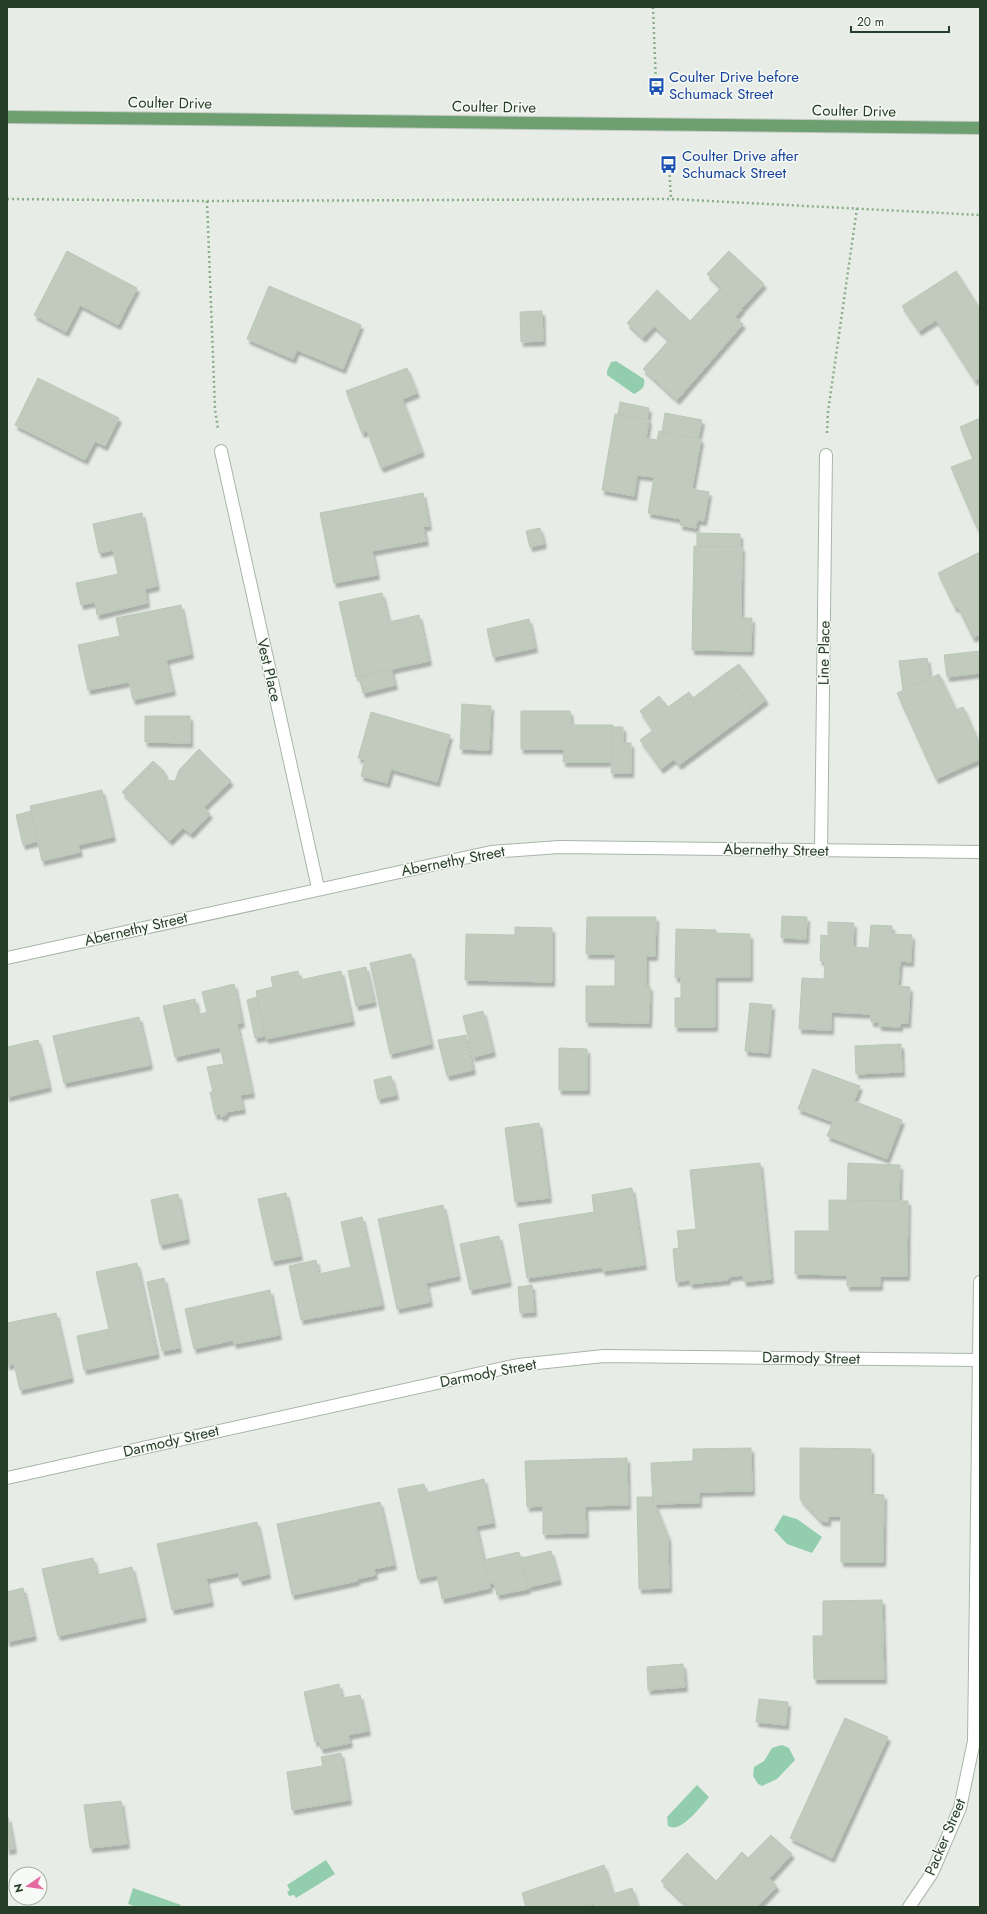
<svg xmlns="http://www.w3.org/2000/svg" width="987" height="1914" font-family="Jost,sans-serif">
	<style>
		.water { fill: #92ceae }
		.building { fill: #c0cbbe; stroke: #bac7b8; filter: url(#shadow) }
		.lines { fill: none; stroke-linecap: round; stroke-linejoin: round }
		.minor-casing { stroke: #a9b5a9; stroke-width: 14 }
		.major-casing { stroke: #c2c9c3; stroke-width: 14 }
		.path { stroke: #89ae88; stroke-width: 2.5; stroke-dasharray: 2 3; stroke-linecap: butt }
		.minor { stroke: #fff; stroke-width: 12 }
		.major { stroke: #6e9f70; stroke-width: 12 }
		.labels { text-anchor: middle; stroke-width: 3; stroke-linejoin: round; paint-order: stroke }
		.transit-label { font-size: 15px; fill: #164399; stroke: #f7faf6; text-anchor: start }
		.street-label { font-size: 15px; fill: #263e27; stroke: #f7faf6 }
	</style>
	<defs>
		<filter id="shadow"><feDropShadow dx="2.5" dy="4.5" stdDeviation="1" flood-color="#0004"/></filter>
	</defs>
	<rect width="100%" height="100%" fill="#e7ede6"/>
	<g class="water">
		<path d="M616 361 644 379C646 387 640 391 634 394L607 375V371L611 362Z"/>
		<polygon points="783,1515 797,1519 822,1537 812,1553 787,1544 774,1530"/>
		<polygon points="782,1745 789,1748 795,1760 777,1779 762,1786 758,1784 753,1776 754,1767 764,1761 772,1748"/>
		<path d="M697 1785 709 1797C701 1806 681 1834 668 1826L667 1817Z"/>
		<polygon points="326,1860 335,1874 296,1898 294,1895 289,1896 287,1892 290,1890 287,1885"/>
		<polygon points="133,1888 181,1905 180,1907 137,1907 128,1904"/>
	</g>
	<g class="building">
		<polygon points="67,251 137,288 118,325 80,305 66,332 34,315"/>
		<polygon points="729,251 764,284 742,308 707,274"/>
		<polygon points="956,271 980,309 980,377 975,381 936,320 919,331 902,306"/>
		<polygon points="269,286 361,325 343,369 297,350 293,359 247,339"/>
		<polygon points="721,288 742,309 735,317 743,324 677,400 643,369 669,340 654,326 643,338 627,323 657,290 690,321"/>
		<polygon points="542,311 543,341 521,342 520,312"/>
		<polygon points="407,368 417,393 402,399 422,452 381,468 367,431 362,433 346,391"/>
		<polygon points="38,378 119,418 105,446 95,441 85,460 15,425"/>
		<polygon points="620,402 649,408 647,420 618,414"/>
		<polygon points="665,413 702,420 698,439 662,432"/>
		<polygon points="615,414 649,420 646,438 657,440 659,431 701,439 692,489 709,492 704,521 697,520 696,528 680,525 681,519 648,513 654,477 637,475 634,496 602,490"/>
		<polygon points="980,418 980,456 973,459 960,427"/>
		<polygon points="980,456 980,496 966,502 951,467"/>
		<polygon points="423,493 429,526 423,526 426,541 372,551 377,575 334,583 320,513"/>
		<polygon points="980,496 980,526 977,528 966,502"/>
		<polygon points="142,513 157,586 145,589 147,603 97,615 95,602 81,605 76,583 118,574 113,550 99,553 93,524"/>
		<polygon points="540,528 544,544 530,547 526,531"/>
		<polygon points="697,533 740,534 740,547 697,546"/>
		<polygon points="694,546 742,547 741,618 752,618 751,651 692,650"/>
		<polygon points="980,552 980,634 973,638 958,607 955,608 938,573"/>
		<polygon points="382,593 389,622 419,615 429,661 356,677 339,602"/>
		<polygon points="181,605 191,654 166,660 173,691 133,700 129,682 88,690 78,645 120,636 116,618"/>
		<polygon points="529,619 535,648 493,657 487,629"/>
		<polygon points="980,651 980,673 947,677 944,655"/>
		<polygon points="927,658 930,678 903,690 899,661"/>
		<polygon points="739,664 766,700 753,710 726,673"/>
		<polygon points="391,669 395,685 363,693 359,677"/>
		<polygon points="726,673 753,710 679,765 674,759 661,769 640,740 653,730 640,711 659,696 668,707 689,692 693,698"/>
		<polygon points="939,674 956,710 963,707 980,745 980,759 936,779 897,693"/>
		<polygon points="462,704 491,706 489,750 460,749"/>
		<polygon points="521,711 570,711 571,725 613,725 612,762 563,762 564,749 521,749"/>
		<polygon points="371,712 450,735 437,782 391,769 387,783 361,776 365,759 358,758"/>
		<polygon points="145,716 190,716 190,743 145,742"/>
		<polygon points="613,727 623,727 623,743 631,743 631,773 611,773"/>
		<polygon points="199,749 231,781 204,807 210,814 191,834 183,828 170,841 122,792 153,761 164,771 166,780 175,781 179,770"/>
		<polygon points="102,790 113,837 78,845 80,852 42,861 30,806"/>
		<polygon points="31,811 38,841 23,845 16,815"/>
		<polygon points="782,916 807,917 806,939 781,938"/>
		<polygon points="587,917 656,917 655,956 646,956 646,986 650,986 649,1023 586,1022 586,986 615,986 615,954 586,954"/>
		<polygon points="828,922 854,923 853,947 869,948 871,925 892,926 892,934 912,935 911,962 900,961 898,986 910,987 908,1023 900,1023 900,1027 879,1026 879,1022 871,1022 871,1014 831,1012 831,1030 799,1029 802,978 824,979 825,961 820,961 821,935 828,936"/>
		<polygon points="515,927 552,928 552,982 465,980 466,934 515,935"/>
		<polygon points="676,929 716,930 716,933 750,934 750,977 715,977 715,1027 675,1027 675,998 681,998 681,977 675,978"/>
		<polygon points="411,954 431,1044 390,1054 370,963"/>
		<polygon points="366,967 374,1002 356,1006 348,971"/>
		<polygon points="298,971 300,980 341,971 352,1021 266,1039 256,991 273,987 271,977"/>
		<polygon points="234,984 242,1023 237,1024 252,1093 240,1095 243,1109 226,1112 226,1115 221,1117 220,1114 215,1115 210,1092 213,1092 207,1067 224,1064 220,1047 175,1057 163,1006 195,999 198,1015 207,1012 202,992"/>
		<polygon points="257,997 265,1036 255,1038 247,1000"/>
		<polygon points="750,1003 772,1005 768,1053 745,1051"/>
		<polygon points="483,1011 493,1052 473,1057 463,1016"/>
		<polygon points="139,1017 150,1065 64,1083 53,1036"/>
		<polygon points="466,1035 473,1070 447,1076 438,1040"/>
		<polygon points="38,1040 49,1087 7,1097 7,1047"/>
		<polygon points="901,1044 902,1072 856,1074 855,1046"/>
		<polygon points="559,1048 587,1049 587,1090 559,1090"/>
		<polygon points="813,1069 860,1086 854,1101 902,1120 887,1159 827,1136 833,1122 798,1109"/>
		<polygon points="391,1076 396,1095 378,1099 374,1080"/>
		<polygon points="539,1123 549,1198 515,1202 505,1128"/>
		<polygon points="760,1163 771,1279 744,1282 743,1275 728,1277 728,1280 690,1284 690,1280 676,1282 673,1249 679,1248 677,1231 696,1229 690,1170"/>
		<polygon points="848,1163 900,1165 899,1202 847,1200"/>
		<polygon points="632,1188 644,1265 603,1271 602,1267 527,1278 519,1224 594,1212 592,1195"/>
		<polygon points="286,1193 300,1256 272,1261 258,1199"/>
		<polygon points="178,1194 187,1239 160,1245 151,1200"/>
		<polygon points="829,1200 908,1201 907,1276 880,1276 880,1286 847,1286 847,1275 795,1274 795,1231 829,1231"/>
		<polygon points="443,1205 458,1276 426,1283 430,1302 397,1309 378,1219"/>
		<polygon points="362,1217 382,1305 301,1320 289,1266 316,1260 319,1274 351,1267 341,1222"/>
		<polygon points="499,1236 509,1282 470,1290 460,1244"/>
		<polygon points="137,1263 157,1354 84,1370 77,1336 109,1329 96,1272"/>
		<polygon points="164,1278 179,1348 162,1351 147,1282"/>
		<polygon points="532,1285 534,1312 520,1313 518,1287"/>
		<polygon points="270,1290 279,1335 234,1344 233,1340 194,1349 185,1309"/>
		<polygon points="56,1313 71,1378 20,1390 14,1364 7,1365 7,1323"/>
		<polygon points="751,1448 752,1491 699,1492 699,1503 653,1504 651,1463 693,1461 693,1449"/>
		<polygon points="800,1448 871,1449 871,1494 884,1495 883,1562 841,1562 841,1516 828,1516 828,1522 821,1521 800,1499"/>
		<polygon points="627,1458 628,1505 585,1506 586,1533 543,1534 543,1506 527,1507 525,1461"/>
		<polygon points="484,1479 493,1523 476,1526 490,1588 442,1599 437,1575 418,1579 398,1489 424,1484 426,1493"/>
		<polygon points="637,1497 653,1497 653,1504 655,1504 668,1537 669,1588 639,1589"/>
		<polygon points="380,1502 394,1565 374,1569 375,1575 357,1579 357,1581 292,1595 277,1524"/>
		<polygon points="257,1522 268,1574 240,1581 238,1572 206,1579 211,1602 172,1610 157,1544"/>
		<polygon points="551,1551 559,1580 529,1587 522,1558"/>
		<polygon points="519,1552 528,1589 497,1595 494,1583 489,1584 484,1560"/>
		<polygon points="93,1558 97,1575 132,1567 144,1617 58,1636 42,1569"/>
		<polygon points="23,1588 34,1636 7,1642 7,1592"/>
		<polygon points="882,1600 884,1679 814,1679 813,1636 823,1636 823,1601"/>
		<polygon points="683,1664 685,1687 648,1690 647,1667"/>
		<polygon points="339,1684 342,1698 360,1695 368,1731 348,1735 350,1743 321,1749 319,1741 315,1742 304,1692"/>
		<polygon points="759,1699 788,1702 786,1725 756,1722"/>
		<polygon points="845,1718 888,1737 832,1858 790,1838"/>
		<polygon points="341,1753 349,1800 292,1810 287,1772 323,1766 321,1757"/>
		<polygon points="121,1801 127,1844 90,1848 84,1805"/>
		<polygon points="8,1817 14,1849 7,1850 7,1818"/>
		<polygon points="771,1835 792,1854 770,1878 748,1858"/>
		<polygon points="742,1852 777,1886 757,1907 688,1907 661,1881 687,1853 716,1881"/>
		<polygon points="604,1865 613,1894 632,1888 638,1907 594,1907 593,1904 585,1907 526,1907 522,1893"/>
	</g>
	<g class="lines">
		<defs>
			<g id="minor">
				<polyline points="221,451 318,888"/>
				<polyline points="821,851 826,455"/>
				<polyline points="7,958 491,852 559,847 980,852"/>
				<polyline points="7,1478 518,1365 604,1356 979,1360"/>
				<polyline points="909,1907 932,1873 960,1808 974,1741 980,1282"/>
			</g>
			<polyline id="major" points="7,117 980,128"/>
		</defs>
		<use href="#minor" class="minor-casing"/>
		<use href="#major" class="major-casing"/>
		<g class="path">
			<polyline points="653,7 656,86"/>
			<polyline points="669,165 671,199"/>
			<polyline points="7,199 207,201 671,199 980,215"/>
			<polyline points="207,201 215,409 218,429"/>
			<polyline points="827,433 828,412 857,208"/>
		</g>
		<use href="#minor" class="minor"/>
		<use href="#major" class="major"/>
	</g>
	<defs>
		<symbol id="bus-bare" viewBox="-9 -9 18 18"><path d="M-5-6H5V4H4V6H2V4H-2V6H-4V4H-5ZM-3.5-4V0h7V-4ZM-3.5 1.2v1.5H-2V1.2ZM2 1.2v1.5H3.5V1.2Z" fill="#1a4fb4" stroke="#f7faf6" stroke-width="2.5" paint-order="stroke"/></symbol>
	</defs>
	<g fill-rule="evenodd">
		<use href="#bus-bare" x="644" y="74" width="25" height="25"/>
		<use href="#bus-bare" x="656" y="152" width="25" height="25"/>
	</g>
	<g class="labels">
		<g class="transit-label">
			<text x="669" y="82">Coulter Drive before<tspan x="669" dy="17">Schumack Street</tspan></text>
			<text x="682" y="161">Coulter Drive after<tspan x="682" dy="17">Schumack Street</tspan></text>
		</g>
		<g class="street-label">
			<text transform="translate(170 103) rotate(1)" y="5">Coulter Drive</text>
			<text transform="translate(494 107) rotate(1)" y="5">Coulter Drive</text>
			<text transform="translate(854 111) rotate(1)" y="5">Coulter Drive</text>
			<text transform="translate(824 653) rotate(-89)" y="5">Line Place</text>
			<text transform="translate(269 670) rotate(77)" y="5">Vest Place</text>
			<text transform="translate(776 850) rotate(1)" y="5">Abernethy Street</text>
			<text transform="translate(453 861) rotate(-11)" y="5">Abernethy Street</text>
			<text transform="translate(136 929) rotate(-13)" y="5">Abernethy Street</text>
			<text transform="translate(811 1358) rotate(1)" y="5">Darmody Street</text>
			<text transform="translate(488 1373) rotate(-11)" y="5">Darmody Street</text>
			<text transform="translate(171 1441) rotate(-13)" y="5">Darmody Street</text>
			<text transform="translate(945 1837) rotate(-67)" y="5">Packer Street</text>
		</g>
	</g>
	<rect width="987" height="1914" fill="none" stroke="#263e27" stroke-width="16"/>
	<g transform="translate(28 1886) rotate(257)"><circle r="19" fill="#f7faf6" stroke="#a3afa3"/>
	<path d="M0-3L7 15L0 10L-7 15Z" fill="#e769a1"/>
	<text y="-6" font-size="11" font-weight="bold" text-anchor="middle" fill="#263e27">N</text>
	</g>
	<path d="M851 26v6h98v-6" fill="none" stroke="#263e27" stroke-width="2"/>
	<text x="857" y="26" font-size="12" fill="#263e27" stroke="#f7faf6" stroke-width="3" paint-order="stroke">20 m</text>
</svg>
